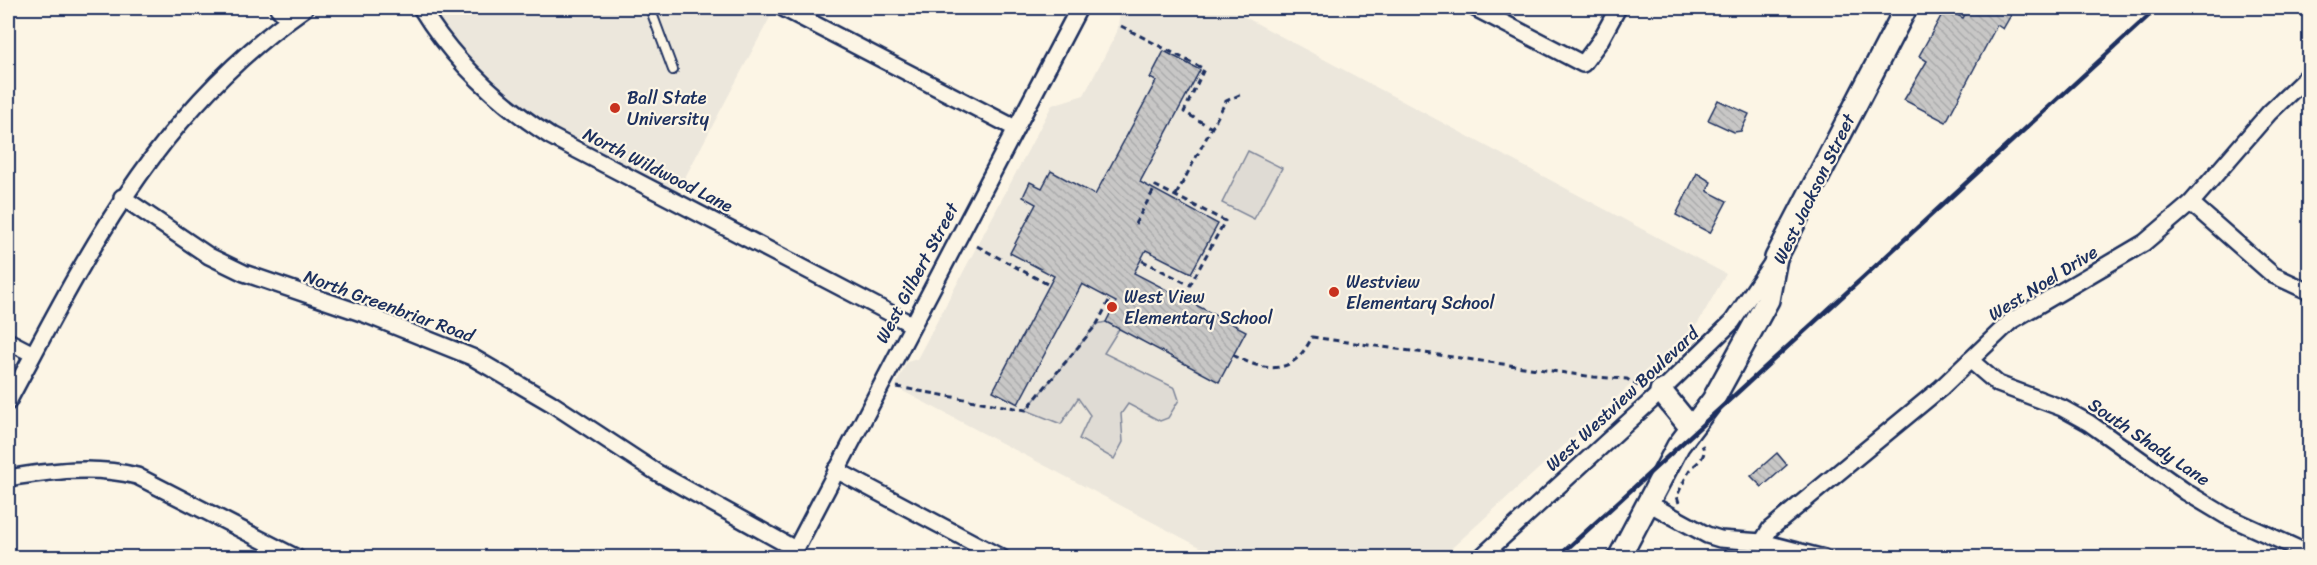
<svg xmlns="http://www.w3.org/2000/svg" width="2317" height="565" font-family="Sriracha,sans-serif">
	<style>
		.built { fill: #ece7dc }
		.park { fill: #dfdbd4; stroke: #7d8599; stroke-width: 1.5 }
		.building { fill: url(#building-back-hatch); stroke: #1b2f5e; stroke-width: 1.5 }
		.lines { fill: none; stroke-linecap: round; stroke-linejoin: round }
		.service-casing { stroke: #1b2f5e; stroke-width: 12 }
		.minor-casing { stroke: #1b2f5e; stroke-width: 20 }
		.secondary-casing { stroke: #1b2f5e; stroke-width: 26 }
		.path { stroke: #1b2f5e; stroke-width: 3; stroke-dasharray: 6 4.5; stroke-linecap: butt }
		.service { stroke: #fcf5e5; stroke-width: 8 }
		.minor { stroke: #fcf5e5; stroke-width: 15 }
		.secondary { stroke: #fcf5e5; stroke-width: 21 }
		.rail { stroke: #1b2f5e; stroke-width: 4.5 }
		.poi-dot { fill: #c8321e; stroke: #fcf5e5; stroke-width: 2 }
		.labels { text-anchor: middle; stroke-width: 4.5; stroke-linejoin: round; paint-order: stroke }
		.poi-label { font-size: 18px; fill: #1b2f5e; stroke: #fcf5e5; text-anchor: start }
		.street-label { font-size: 18px; fill: #1b2f5e; stroke: #fcf5e5 }
	</style>
	<defs>
		<pattern id="building-back-hatch" width="6" height="6" patternUnits="userSpaceOnUse" patternTransform="scale(1.5)"><rect width="6" height="6" fill="#c8c7c6"/><path d="M-1 5l2 2M0 0l6 6M5-1l2 2" fill="none" stroke="#ababac"/></pattern>
	</defs>
	<rect width="100%" height="100%" fill="#fcf5e5"/>
	<filter id="ink" filterUnits="userSpaceOnUse"><feTurbulence type="fractalNoise" baseFrequency=".0167" numOctaves="2"/><feDisplacementMap in="SourceGraphic" scale="12" xChannelSelector="R" yChannelSelector="G"/><feConvolveMatrix kernelMatrix="1 2 1 2 8 2 1 2 1" color-interpolation-filters="sRGB"/></filter>
	<g filter="url(#ink)">
		<g class="built">
			<polygon points="422,8 775,8 673,200 518,115"/>
			<polygon points="1117,8 1228,8 1726,274 1698,323 1442,557 1219,557 895,387 907,362 917,359 1052,105 1084,95 1117,32 1120,14"/>
		</g>
		<g class="park">
			<polygon points="1248,151 1282,168 1254,219 1222,203"/>
			<polygon points="1106,322 1119,329 1104,353 1175,388 1179,400 1168,418 1160,421 1128,404 1121,414 1123,442 1114,459 1079,439 1090,415 1078,398 1061,424 1026,410 1097,324"/>
		</g>
		<g class="building">
			<polygon points="1969,8 2015,8 2003,29 1997,25 1946,122 1904,100 1927,61 1919,56 1945,9 1963,18"/>
			<polygon points="1164,51 1200,70 1140,182 1218,224 1191,273 1146,250 1134,273 1246,331 1219,382 1106,322 1116,302 1082,284 1018,404 993,391 1054,276 1010,253 1036,204 1023,197 1030,182 1042,188 1051,171 1095,195 1156,81 1150,78"/>
			<polygon points="1718,100 1749,114 1741,131 1734,132 1708,120"/>
			<polygon points="1697,173 1711,182 1707,191 1727,201 1710,233 1676,215"/>
			<polygon points="1777,453 1787,465 1762,487 1751,476"/>
		</g>
		<g class="lines">
			<defs>
				<polyline id="service" points="650,8 673,70"/>
				<g id="minor">
					<polyline points="278,8 288,19"/>
					<path d="M421 8C454 62 497 102 550 136L911 324"/>
					<polyline points="783,8 1015,128"/>
					<polyline points="1475,8 1583,64 1600,41 1618,8"/>
					<polyline points="122,197 209,256 244,273 367,315 472,357 551,403 656,472 795,549"/>
					<polyline points="2191,203 2273,275 2310,292"/>
					<polyline points="8,341 33,354"/>
					<polyline points="1970,360 1998,384 2062,408 2089,423 2186,492 2226,516 2310,554"/>
					<path d="M8 402C90 248 158 111 305 8"/>
					<polyline points="836,470 1002,558"/>
					<path d="M8 478C50 471 94 465 137 476L297 558"/>
					<polyline points="1648,503 1707,535 1720,539 1762,542 1824,558"/>
					<polyline points="1762,542 1770,529 1941,388 2011,321 2144,243 2191,203 2269,113 2310,74"/>
					<polyline points="791,558 1079,8"/>
					<polyline points="1480,558 1651,401 1732,322 1772,263"/>
				</g>
				<g id="secondary">
					<polyline points="1661,391 1691,428"/>
					<polyline points="1619,558 1678,446 1713,400 1768,300 1776,258 1906,8"/>
				</g>
			</defs>
			<use href="#service" class="service-casing"/>
			<use href="#minor" class="minor-casing"/>
			<use href="#secondary" class="secondary-casing"/>
			<g class="path">
				<polyline points="1121,26 1204,69 1184,112 1212,128"/>
				<polyline points="1176,195 1226,101 1242,94"/>
				<polyline points="1135,224 1156,186 1225,221 1190,285 1141,260"/>
				<polyline points="977,246 1049,285"/>
				<path d="M1233 355C1267 373 1293 376 1312 337L1594 377 1627 379 1640 387"/>
				<polyline points="897,387 1026,410 1097,324 1110,299"/>
				<path d="M1679 503 1677 496C1681 488 1685 477 1691 469 1698 461 1708 457 1702 445"/>
			</g>
			<use href="#service" class="service"/>
			<use href="#minor" class="minor"/>
			<use href="#secondary" class="secondary"/>
			<polyline class="rail" points="1557,558 2157,8"/>
		</g>
	</g>
	<g class="poi-dot">
		<circle cx="615" cy="108" r="6"/>
		<circle cx="1334" cy="292" r="6"/>
		<circle cx="1112" cy="307" r="6"/>
	</g>
	<g class="labels">
		<g class="poi-label">
			<text x="627" y="104">Ball State<tspan x="627" dy="21">University</tspan></text>
			<text x="1346" y="288">Westview<tspan x="1346" dy="21">Elementary School</tspan></text>
			<text x="1124" y="303">West View<tspan x="1124" dy="21">Elementary School</tspan></text>
		</g>
		<g class="street-label">
			<text transform="translate(658 170) rotate(27)" y="6">North Wildwood Lane</text>
			<text transform="translate(1814 189) rotate(-64)" y="6">West Jackson Street</text>
			<text transform="translate(917 273) rotate(-62)" y="6">West Gilbert Street</text>
			<text transform="translate(2043 283) rotate(-32)" y="6">West Noel Drive</text>
			<text transform="translate(389 306) rotate(20)" y="6">North Greenbriar Road</text>
			<text transform="translate(1622 399) rotate(-43)" y="6">West Westview Boulevard</text>
			<text transform="translate(2149 442) rotate(34)" y="6">South Shady Lane</text>
		</g>
	</g>
	<rect width="2317" height="565" fill="none" stroke="#fcf5e5" stroke-width="30"/>
	<rect x="15" y="15" width="2287" height="535" fill="none" stroke="#1b2f5e" stroke-width="2" filter="url(#ink)"/>
</svg>
